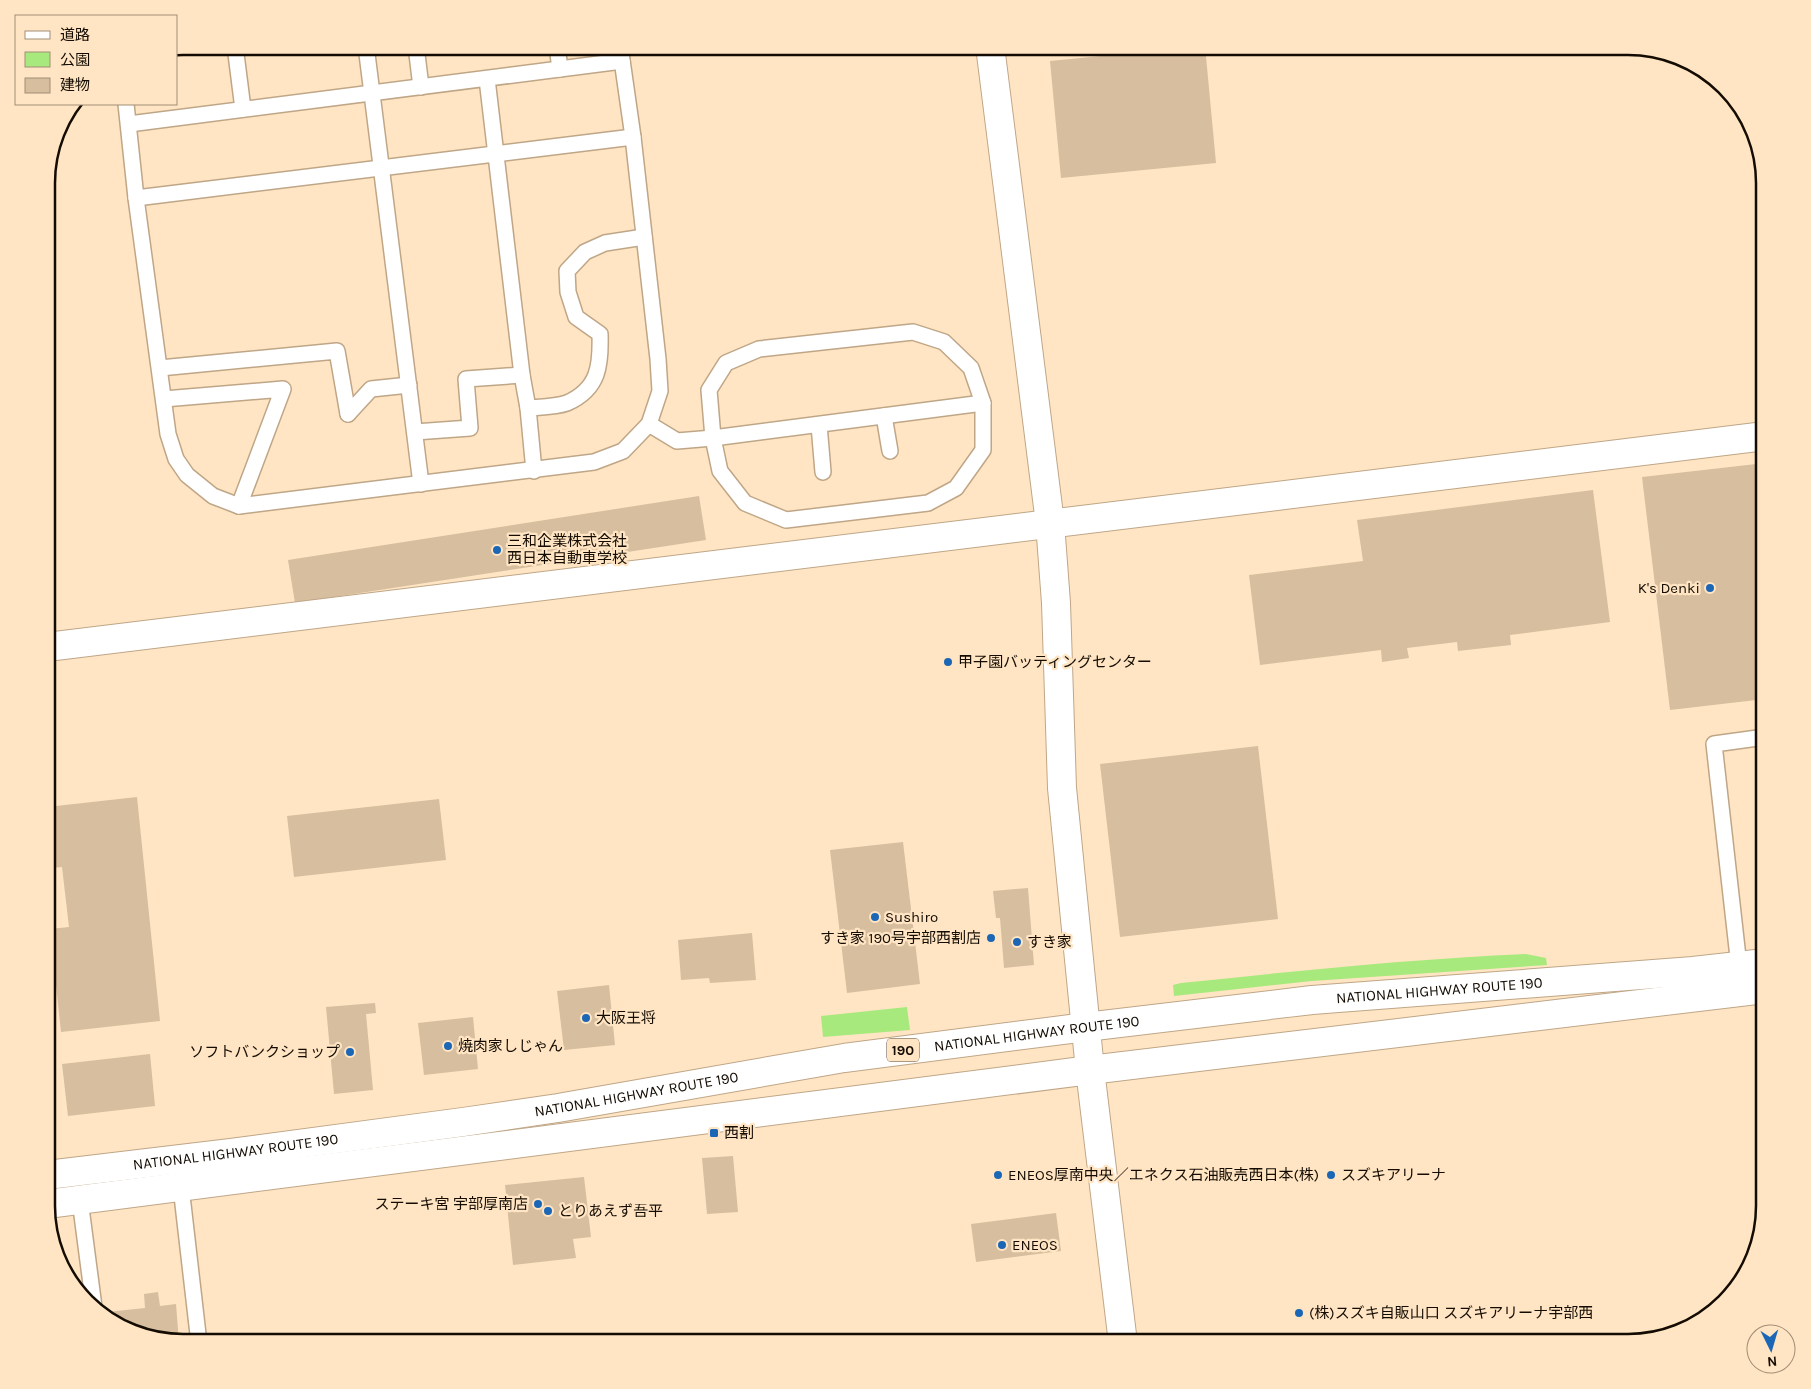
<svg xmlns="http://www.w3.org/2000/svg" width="1811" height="1389" font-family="Karla,'Noto Sans JP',sans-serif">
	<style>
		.green { fill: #a8e97d }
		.building { fill: #d7be9e }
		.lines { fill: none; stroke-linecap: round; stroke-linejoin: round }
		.service-casing { stroke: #bfa687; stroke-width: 18 }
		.minor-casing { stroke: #bfa687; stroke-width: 30 }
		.tertiary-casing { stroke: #bfa687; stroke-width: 30 }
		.trunk-casing { stroke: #bfa687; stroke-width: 30 }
		.service { stroke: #fff; stroke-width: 15 }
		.minor { stroke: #fff; stroke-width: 28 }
		.tertiary { stroke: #fff; stroke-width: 28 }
		.trunk { stroke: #fff; stroke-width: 28 }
		.poi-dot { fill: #1c66b6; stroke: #ffe5c3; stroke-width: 2 }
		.labels { text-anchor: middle; stroke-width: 4.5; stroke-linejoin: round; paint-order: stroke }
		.shield { fill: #ffe5c3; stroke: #5a4d3d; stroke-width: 1 }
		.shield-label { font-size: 14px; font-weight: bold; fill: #140c03 }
		.poi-label { font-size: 15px; fill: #140c03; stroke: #ffe5c3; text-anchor: start }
		.street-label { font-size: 15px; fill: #140c03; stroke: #ffe5c3 }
		.rim { fill: none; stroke: #140c03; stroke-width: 2.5 }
	</style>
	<rect width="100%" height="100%" fill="#ffe5c3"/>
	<g class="green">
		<path d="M1526 954 1546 958 1547 965 1312 981 1174 996 1173 985 1181 983C1296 971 1411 959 1526 954Z"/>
		<polygon points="907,1007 910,1030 823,1037 821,1016"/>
	</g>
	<g class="building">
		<polygon points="1203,46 1205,46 1216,163 1061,178 1050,61"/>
		<polygon points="1765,463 1765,699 1670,710 1642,477"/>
		<polygon points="1593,490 1610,622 1510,635 1511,645 1458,651 1457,642 1407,648 1409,658 1382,662 1381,650 1260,665 1249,575 1363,561 1357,520"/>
		<polygon points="699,496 706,540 295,603 288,560"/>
		<polygon points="1258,746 1278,919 1120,937 1100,764"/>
		<polygon points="137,797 160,1021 61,1032 50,929 69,927 62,867 51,868 47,830 47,807"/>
		<polygon points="439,799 446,860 294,877 287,816"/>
		<polygon points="903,842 920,984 847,993 830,850"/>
		<polygon points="1028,888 1034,965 1004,968 1000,918 996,918 993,891"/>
		<polygon points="752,933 756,980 710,983 709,978 681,980 678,940"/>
		<polygon points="609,985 615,1045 564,1050 557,991"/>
		<polygon points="375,1003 376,1013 366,1014 373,1090 334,1094 326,1007"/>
		<polygon points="473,1017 478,1069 424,1075 418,1023"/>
		<polygon points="150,1054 155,1106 68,1116 62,1064"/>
		<polygon points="733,1156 738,1212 707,1214 702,1158"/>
		<polygon points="584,1177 591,1237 573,1239 576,1258 513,1265 505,1185"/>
		<polygon points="1056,1213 1061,1251 976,1262 971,1224"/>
		<polygon points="158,1292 160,1306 176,1304 179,1342 139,1335 107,1318 107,1312 145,1308 144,1294"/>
	</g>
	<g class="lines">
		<defs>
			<g id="service">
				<polyline points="235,46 243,109"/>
				<polyline points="295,46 304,46"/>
				<polyline points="366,46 421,484"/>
				<polyline points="416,46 421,87"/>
				<polyline points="557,46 560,69"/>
				<polyline points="487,79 522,375 528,408 534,471"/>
				<polyline points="126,104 136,198 168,434 176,459 187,475 213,496 239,506 594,462 623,451 649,424 660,391 658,359 633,137 620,46"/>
				<polyline points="129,124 622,61"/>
				<polyline points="136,198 633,137"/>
				<polygon points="913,332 944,342 971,368 983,403 983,450 956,488 928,503 786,520 745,503 720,471 713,438 709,390 726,363 759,349"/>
				<polyline points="160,368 337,351 348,414"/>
				<polyline points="164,399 283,389 239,506"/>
				<path d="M528 408C540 407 556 407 567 403 599 389 601 365 600 334L576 317 568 292 567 271 585 252 605 243 644 237"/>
				<polyline points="348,414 371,389 409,385"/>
				<polyline points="884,416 890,451"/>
				<polyline points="649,424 677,441 713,438 983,403"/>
				<polyline points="819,425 823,472"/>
				<polyline points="415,432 470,428 466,379 522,375"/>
				<polyline points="1739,966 1714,744 1765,737"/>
				<polyline points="181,1187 199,1343"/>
				<polyline points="80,1200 94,1307"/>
			</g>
			<polyline id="minor" points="47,647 1765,436"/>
			<polyline id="tertiary" points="990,46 1050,523 1056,603 1062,788 1090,1070 1123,1343"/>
			<g id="trunk">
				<path id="s1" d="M47 1175 231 1153 463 1122 558 1108 844 1058 1086 1027 1312 1000 1693 971 1765 963"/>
				<polyline points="47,1204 1090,1070 1765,989"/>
			</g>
		</defs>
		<use href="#service" class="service-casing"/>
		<use href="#minor" class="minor-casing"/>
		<use href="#tertiary" class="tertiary-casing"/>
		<use href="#trunk" class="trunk-casing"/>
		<use href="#service" class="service"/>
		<use href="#minor" class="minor"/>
		<use href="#tertiary" class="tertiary"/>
		<use href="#trunk" class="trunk"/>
	</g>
	<g class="poi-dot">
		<circle cx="497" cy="550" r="5"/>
		<circle cx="1710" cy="588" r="5"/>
		<circle cx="948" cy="662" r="5"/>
		<circle cx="875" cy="917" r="5"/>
		<circle cx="991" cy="938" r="5"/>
		<circle cx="1017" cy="942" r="5"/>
		<circle cx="586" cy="1018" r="5"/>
		<circle cx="448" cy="1046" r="5"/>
		<circle cx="350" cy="1052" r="5"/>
		<rect x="709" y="1128" width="10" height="10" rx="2.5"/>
		<circle cx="998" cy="1175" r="5"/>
		<circle cx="1331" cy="1175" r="5"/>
		<circle cx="538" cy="1204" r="5"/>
		<circle cx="548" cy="1211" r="5"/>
		<circle cx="1002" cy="1245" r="5"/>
		<circle cx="1299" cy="1313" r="5"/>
	</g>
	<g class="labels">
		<rect class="shield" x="887" y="1038.5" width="32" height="23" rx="4"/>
		<g class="shield-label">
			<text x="903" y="1055">190</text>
		</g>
		<g class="poi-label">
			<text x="507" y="546">三和企業株式会社<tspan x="507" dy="17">西日本自動車学校</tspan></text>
			<text x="1700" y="593" text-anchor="end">K's Denki</text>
			<text x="958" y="667">甲子園バッティングセンター</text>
			<text x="885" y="922">Sushiro</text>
			<text x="981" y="943" text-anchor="end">すき家 190号宇部西割店</text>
			<text x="1027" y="947">すき家</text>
			<text x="596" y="1023">大阪王将</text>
			<text x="458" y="1051">焼肉家しじゃん</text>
			<text x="340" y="1057" text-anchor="end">ソフトバンクショップ</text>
			<text x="724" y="1138">西割</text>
			<text x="1008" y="1180">ENEOS厚南中央／エネクス石油販売西日本(株)</text>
			<text x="1341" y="1180">スズキアリーナ</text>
			<text x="528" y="1209" text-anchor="end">ステーキ宮 宇部厚南店</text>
			<text x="558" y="1216">とりあえず吾平</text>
			<text x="1012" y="1250">ENEOS</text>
			<text x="1309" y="1318">(株)スズキ自販山口 スズキアリーナ宇部西</text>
		</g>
		<g class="street-label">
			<text dy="5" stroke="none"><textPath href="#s1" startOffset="1405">NATIONAL HIGHWAY ROUTE 190</textPath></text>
			<text dy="5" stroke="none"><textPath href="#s1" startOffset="1000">NATIONAL HIGHWAY ROUTE 190</textPath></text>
			<text dy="5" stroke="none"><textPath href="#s1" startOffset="595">NATIONAL HIGHWAY ROUTE 190</textPath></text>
			<text dy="5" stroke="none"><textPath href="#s1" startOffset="190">NATIONAL HIGHWAY ROUTE 190</textPath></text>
		</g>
	</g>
	<path d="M0 0H1811V1389H0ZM183 55H1628A128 128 0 0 1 1756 183V1206A128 128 0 0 1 1628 1334H183A128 128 0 0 1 55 1206V183A128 128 0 0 1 183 55Z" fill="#ffe5c3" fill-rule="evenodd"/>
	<path class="rim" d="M183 55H1628A128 128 0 0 1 1756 183V1206A128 128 0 0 1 1628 1334H183A128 128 0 0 1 55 1206V183A128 128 0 0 1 183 55Z"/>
	<rect x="15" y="15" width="162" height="90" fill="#ffe5c3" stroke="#a18e76"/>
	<rect x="25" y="31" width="25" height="8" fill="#ffffff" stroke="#a18e76"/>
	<text x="60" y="40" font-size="15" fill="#140c03">道路</text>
	<rect x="25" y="52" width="25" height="15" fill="#a8e97d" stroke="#a18e76"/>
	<text x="60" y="65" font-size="15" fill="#140c03">公園</text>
	<rect x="25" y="78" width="25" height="15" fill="#d7be9e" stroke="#a18e76"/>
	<text x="60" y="90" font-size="15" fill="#140c03">建物</text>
	<g transform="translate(1771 1349) rotate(175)"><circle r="24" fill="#ffe5c3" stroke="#a18e76"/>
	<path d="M0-4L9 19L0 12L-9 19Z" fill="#1c66b6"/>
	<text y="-8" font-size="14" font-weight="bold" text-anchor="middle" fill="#140c03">N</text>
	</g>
</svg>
